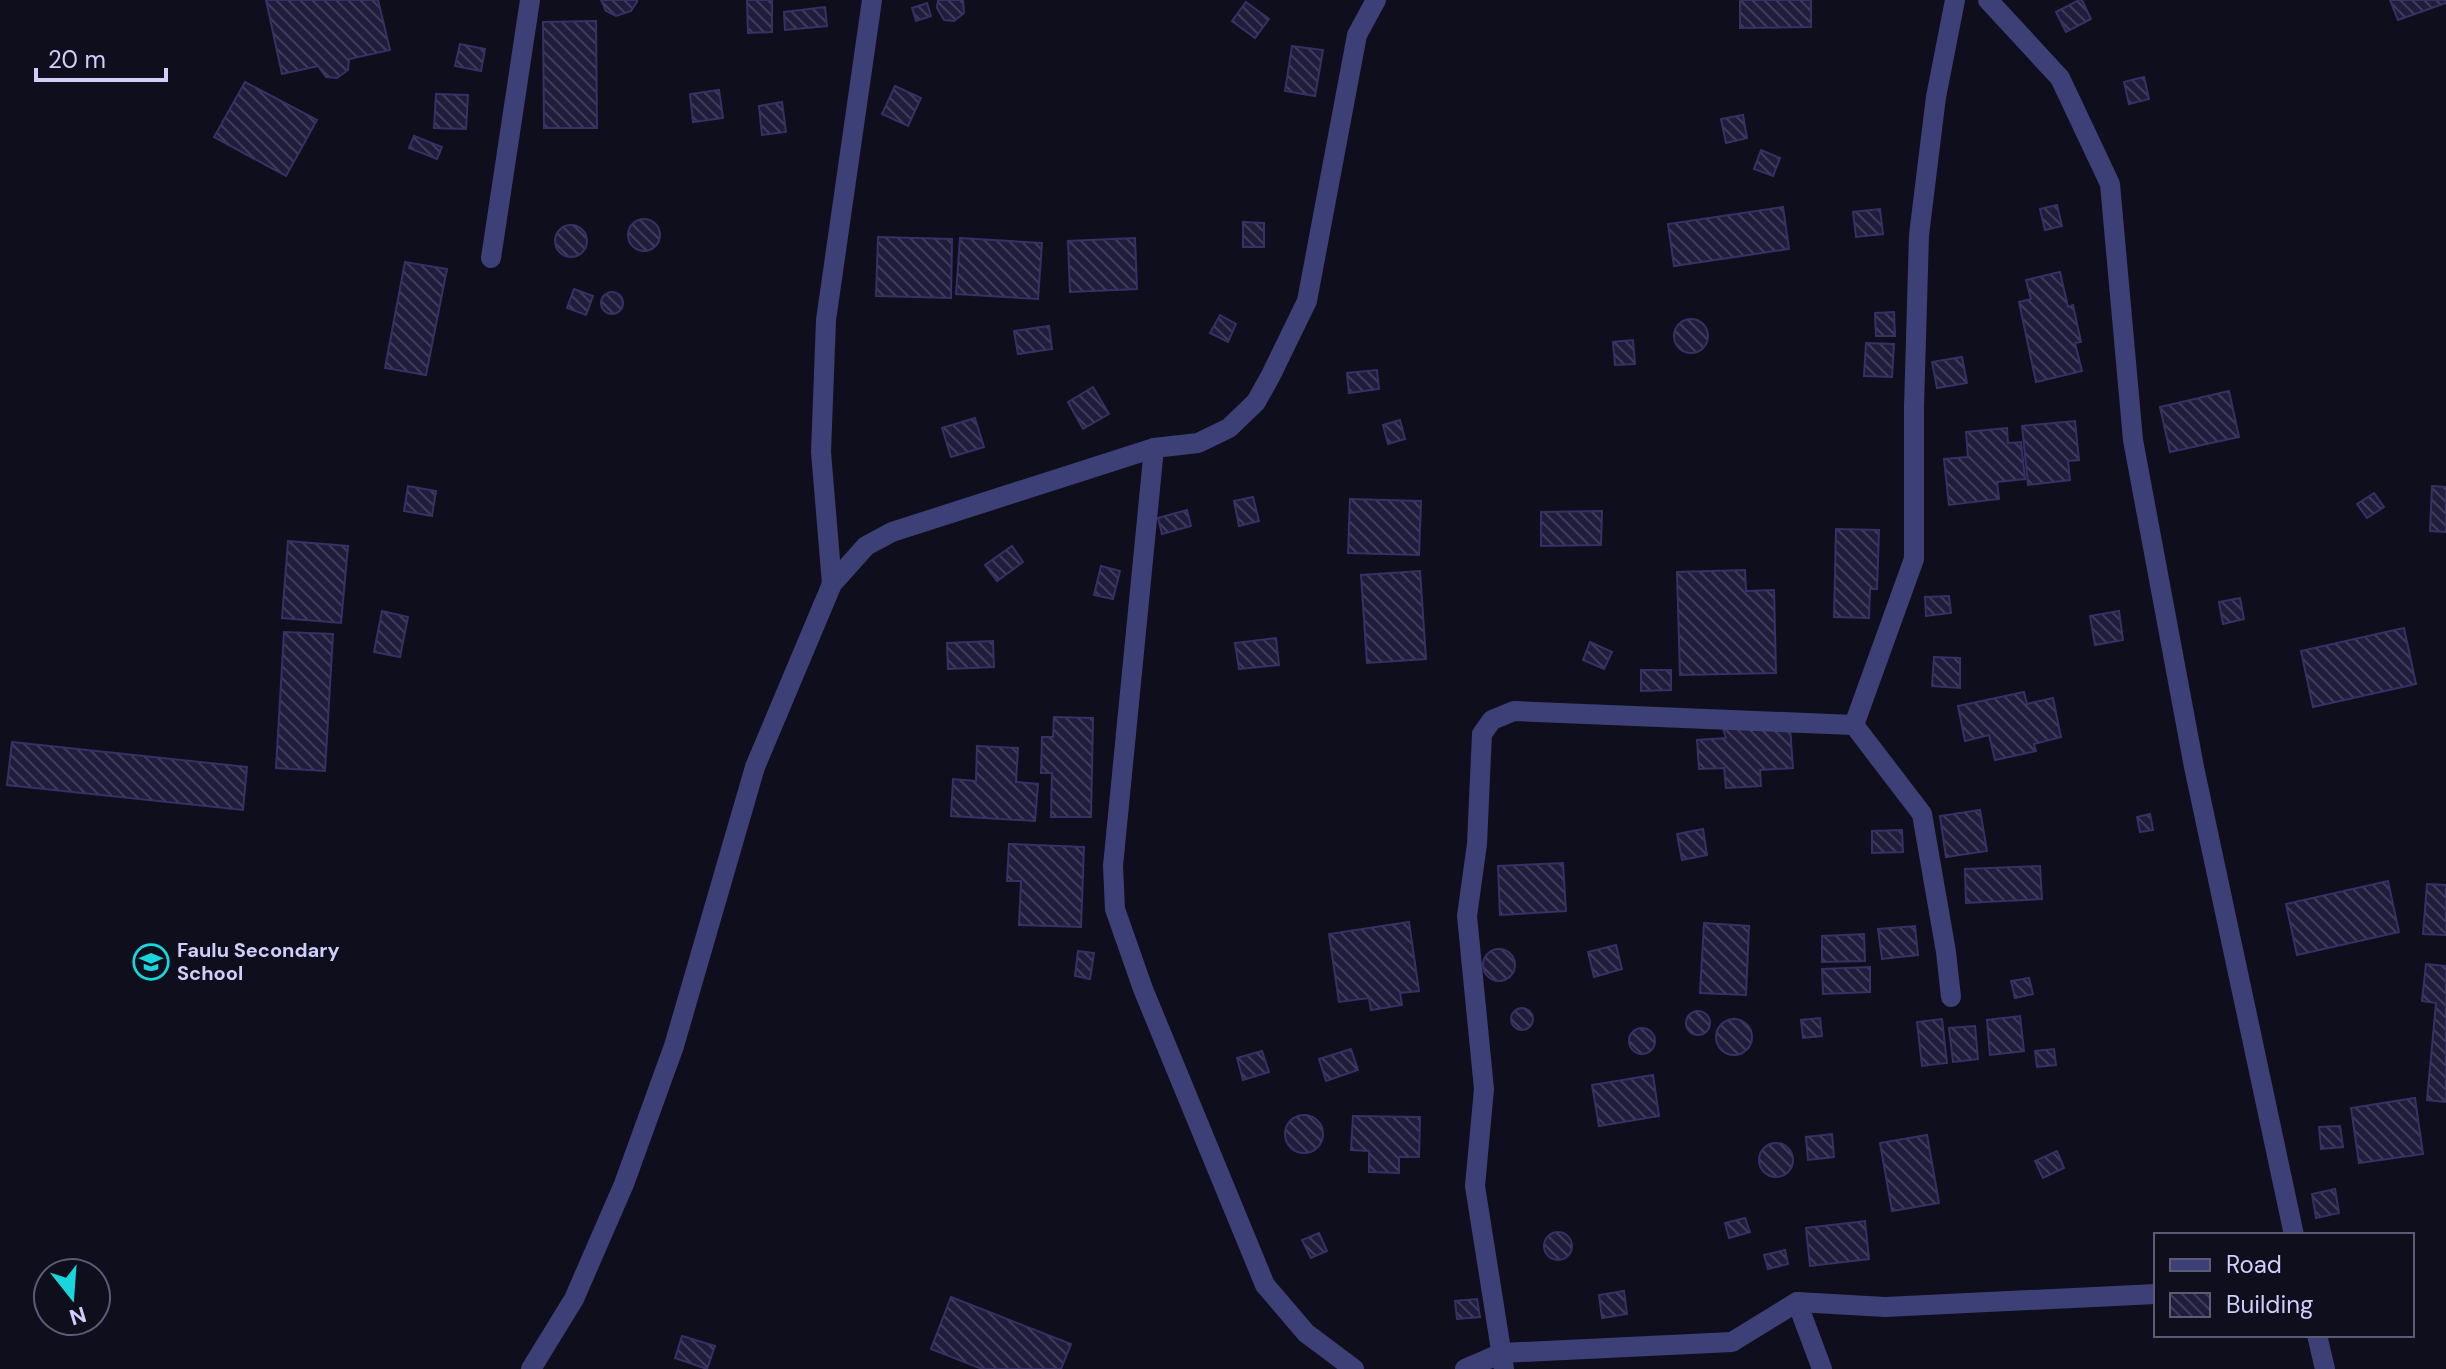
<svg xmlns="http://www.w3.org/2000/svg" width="2446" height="1369" font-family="'DM Sans',sans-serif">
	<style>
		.building { fill: url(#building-back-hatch); stroke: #373065; stroke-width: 2 }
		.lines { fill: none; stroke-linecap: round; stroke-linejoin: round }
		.minor { stroke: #3d3f77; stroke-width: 20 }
		.labels { text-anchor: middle; stroke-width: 6; stroke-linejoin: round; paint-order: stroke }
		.poi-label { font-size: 20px; font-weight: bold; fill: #d0cefa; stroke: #0f0e1d; text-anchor: start }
	</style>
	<defs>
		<pattern id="building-back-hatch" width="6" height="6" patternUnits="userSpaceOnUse" patternTransform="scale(2)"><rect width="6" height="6" fill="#201c3c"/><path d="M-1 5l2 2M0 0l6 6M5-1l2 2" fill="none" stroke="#3f3c59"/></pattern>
	</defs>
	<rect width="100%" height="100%" fill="#0f0e1d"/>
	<g class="building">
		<polygon points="266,0 378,0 390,50 349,59 348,70 337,78 326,77 318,66 282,74"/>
		<polygon points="601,0 637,0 637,2 631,11 616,16 606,11"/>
		<polygon points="747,0 772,0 772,32 748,33"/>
		<polygon points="938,0 963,0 964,13 954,21 944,20 937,8"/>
		<polygon points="1740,0 1811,0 1811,27 1740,28"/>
		<polygon points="2079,0 2082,0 2091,19 2066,32 2056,12"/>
		<polygon points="2390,0 2446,0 2446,3 2398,20"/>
		<polygon points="1246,2 1269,19 1255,38 1232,21"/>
		<polygon points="927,3 931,16 916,21 912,8"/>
		<polygon points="825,7 827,26 785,30 784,12"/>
		<polygon points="596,21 597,128 544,128 543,22"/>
		<polygon points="460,44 485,49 481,71 455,66"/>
		<polygon points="1292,46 1323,50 1315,96 1285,91"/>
		<polygon points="2144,77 2149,99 2129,104 2124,82"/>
		<polygon points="245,82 317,120 286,176 214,137"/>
		<polygon points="895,86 921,98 908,126 882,114"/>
		<polygon points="719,90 723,118 693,122 690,94"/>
		<polygon points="436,94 468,95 466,129 434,128"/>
		<polygon points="782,102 786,132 762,135 759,106"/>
		<polygon points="1743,115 1747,138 1726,143 1721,119"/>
		<polygon points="414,136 442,147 437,159 409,148"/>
		<polygon points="1761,150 1780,158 1773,176 1754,169"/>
		<polygon points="2057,205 2062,226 2045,230 2040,209"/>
		<polygon points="1783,207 1789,249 1674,266 1668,224"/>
		<polygon points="1880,209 1883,234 1856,237 1853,212"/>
		<circle cx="644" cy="235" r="16"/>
		<polygon points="1243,222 1264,223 1264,247 1243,247"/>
		<circle cx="571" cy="241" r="16"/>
		<polygon points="878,237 952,239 951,298 876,296"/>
		<polygon points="960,238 1042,243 1038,299 956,294"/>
		<polygon points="1135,238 1137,289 1070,292 1068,241"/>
		<polygon points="405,262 447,269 426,375 385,368"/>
		<polygon points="2060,272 2068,307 2073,305 2081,342 2075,343 2082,371 2036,382 2019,302 2031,299 2026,280"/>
		<polygon points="574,289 593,296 586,315 567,308"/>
		<circle cx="612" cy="303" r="11"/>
		<polygon points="1894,312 1895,336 1876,336 1875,313"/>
		<polygon points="1220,315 1236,324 1228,342 1210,333"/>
		<circle cx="1691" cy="336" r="17"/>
		<polygon points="1049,326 1052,349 1018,354 1014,331"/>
		<polygon points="1633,340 1635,364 1615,365 1613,342"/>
		<polygon points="1866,343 1894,344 1892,377 1864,376"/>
		<polygon points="1962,357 1967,383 1937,388 1932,362"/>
		<polygon points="1377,370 1379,389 1349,393 1347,373"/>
		<polygon points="1093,387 1109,414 1083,429 1068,402"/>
		<polygon points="2229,391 2239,437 2170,452 2160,407"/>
		<polygon points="975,418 984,447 951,457 942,428"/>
		<polygon points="1400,420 1405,439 1388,444 1383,425"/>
		<polygon points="2075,421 2079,460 2068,461 2070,480 2028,485 2022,426"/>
		<polygon points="2007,428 2008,443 2021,442 2025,479 1997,482 1999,499 1949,505 1944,459 1968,457 1966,432"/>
		<polygon points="408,486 436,491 432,516 404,511"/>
		<polygon points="2432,486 2446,487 2446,532 2430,531"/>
		<polygon points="2374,493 2384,507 2367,518 2357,504"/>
		<polygon points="1253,497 1259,521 1239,526 1234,501"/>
		<polygon points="1350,499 1421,501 1419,555 1348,553"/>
		<polygon points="1187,510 1191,526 1162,534 1158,518"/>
		<polygon points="1602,511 1601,545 1541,546 1541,512"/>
		<polygon points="1836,529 1879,530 1877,589 1870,589 1869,618 1834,617"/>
		<polygon points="288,541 348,546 341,623 282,618"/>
		<polygon points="1012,546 1023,562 997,581 985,565"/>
		<polygon points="1101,566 1120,571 1113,599 1094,595"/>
		<polygon points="1745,570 1746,591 1774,590 1776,673 1680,675 1677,572"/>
		<polygon points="1420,571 1426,659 1367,663 1361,575"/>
		<polygon points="1949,596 1951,613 1926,616 1925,597"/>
		<polygon points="2240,598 2244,619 2223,624 2219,602"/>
		<polygon points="382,611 408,617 400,657 374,652"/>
		<polygon points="2119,611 2123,640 2095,645 2090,616"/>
		<polygon points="2404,628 2416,684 2313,707 2301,651"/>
		<polygon points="284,632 333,634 325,771 276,768"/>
		<polygon points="1276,638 1279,665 1239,669 1235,643"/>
		<polygon points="993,641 994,667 948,669 947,643"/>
		<polygon points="1590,642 1612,652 1604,669 1583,660"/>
		<polygon points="1934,657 1960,658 1960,688 1932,686"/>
		<polygon points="1641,670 1671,670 1671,690 1641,691"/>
		<polygon points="2024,692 2027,704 2053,698 2061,737 2034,744 2036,751 1995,760 1989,735 1965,741 1958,706"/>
		<polygon points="1054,717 1093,718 1091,817 1051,817 1052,773 1041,773 1042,737 1053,737"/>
		<polygon points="1722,725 1790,727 1793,768 1760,770 1761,786 1726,788 1724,768 1699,769 1697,740 1726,738"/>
		<polygon points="12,742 247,767 243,810 7,785"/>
		<polygon points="977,746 1018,748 1016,782 1038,784 1035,821 951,816 953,779 976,781"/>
		<polygon points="1980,810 1987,851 1946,857 1940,816"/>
		<polygon points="2150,814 2153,830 2140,832 2137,817"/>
		<polygon points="1703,829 1707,855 1682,860 1677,834"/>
		<polygon points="1902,830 1903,852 1872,853 1872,831"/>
		<polygon points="1009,844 1084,847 1081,927 1019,925 1021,881 1007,881"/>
		<polygon points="1563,863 1566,911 1500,915 1498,866"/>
		<polygon points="2040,866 2042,899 1966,903 1965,869"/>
		<polygon points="2388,881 2399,932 2297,955 2286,904"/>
		<polygon points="2427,884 2446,885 2446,935 2423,934"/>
		<polygon points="1409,922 1419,991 1400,993 1402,1005 1371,1010 1369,998 1339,1002 1329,934"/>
		<polygon points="1704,923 1749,926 1746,995 1700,993"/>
		<polygon points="1915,926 1918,955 1882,959 1878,929"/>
		<polygon points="1864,934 1865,961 1822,962 1822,936"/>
		<polygon points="1616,945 1622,969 1594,977 1588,952"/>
		<circle cx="1499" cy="965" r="16"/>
		<polygon points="1078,951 1094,953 1090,979 1075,976"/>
		<polygon points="2426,964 2446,966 2446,1102 2427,1100 2436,1003 2422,1001"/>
		<polygon points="1870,967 1870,992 1823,994 1822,969"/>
		<polygon points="2029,978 2033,994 2015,998 2011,981"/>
		<circle cx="1522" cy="1019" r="11"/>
		<circle cx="1698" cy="1023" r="12"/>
		<polygon points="2020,1016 2024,1051 1990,1055 1987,1020"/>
		<polygon points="1820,1018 1822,1036 1803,1038 1801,1020"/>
		<circle cx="1734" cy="1037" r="18"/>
		<polygon points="1942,1019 1947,1063 1922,1066 1917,1022"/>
		<polygon points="1975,1026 1978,1059 1953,1062 1949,1028"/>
		<circle cx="1642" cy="1041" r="13"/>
		<polygon points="1351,1049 1358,1070 1326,1081 1319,1059"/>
		<polygon points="2054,1049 2056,1065 2037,1067 2035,1051"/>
		<polygon points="1262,1051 1269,1072 1243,1080 1237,1058"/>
		<polygon points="1653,1075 1659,1116 1599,1126 1592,1085"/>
		<polygon points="2415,1098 2423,1154 2359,1163 2351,1108"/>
		<circle cx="1304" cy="1134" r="19"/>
		<polygon points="1353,1116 1420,1117 1419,1157 1399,1157 1399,1173 1369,1172 1369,1151 1351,1150"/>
		<polygon points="2340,1126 2343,1147 2321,1149 2319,1127"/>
		<polygon points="1832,1134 1834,1157 1808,1160 1806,1137"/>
		<polygon points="1927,1135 1939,1203 1892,1211 1880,1143"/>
		<circle cx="1776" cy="1160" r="17"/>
		<polygon points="2057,1151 2064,1168 2043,1178 2035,1161"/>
		<polygon points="2335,1189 2339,1213 2316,1218 2312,1194"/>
		<polygon points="1745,1218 1750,1232 1729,1238 1725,1223"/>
		<polygon points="1865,1221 1869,1259 1810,1266 1806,1228"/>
		<circle cx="1558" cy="1246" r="14"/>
		<polygon points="1319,1233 1327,1251 1311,1258 1302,1240"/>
		<polygon points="1785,1250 1788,1264 1768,1269 1764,1255"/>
		<polygon points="1624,1291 1627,1314 1602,1318 1599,1295"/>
		<polygon points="951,1297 1071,1344 1061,1369 982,1369 931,1349"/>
		<polygon points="1477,1299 1480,1317 1457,1319 1455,1301"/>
		<polygon points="682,1336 715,1346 707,1369 675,1358"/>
	</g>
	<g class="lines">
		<g class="minor">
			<polyline points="1988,0 2060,78 2110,184 2133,440 2194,767 2294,1235"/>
			<polyline points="491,258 530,0"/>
			<polyline points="1154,448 1113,866 1115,909 1143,989 1265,1285 1306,1333 1354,1369"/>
			<polyline points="832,584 821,452 826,320 872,0"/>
			<polyline points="1951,997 1946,952 1922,814 1854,725 1914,559 1914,407 1919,235 1936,97 1955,0"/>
			<polyline points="1797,1302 1822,1369"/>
			<polyline points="2317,1335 2325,1369"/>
			<polyline points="531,1369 574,1299 624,1184 674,1046 755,767 832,584 866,546 892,532 1154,448 1198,443 1229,428 1256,402 1271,375 1307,301 1357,35 1376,0"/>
			<polyline points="1465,1369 1502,1353 1732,1342 1797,1302 1885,1307 2156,1294"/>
			<polyline points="1504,1369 1475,1186 1484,1089 1467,916 1477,844 1482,734 1492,720 1514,711 1854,725"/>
		</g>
	</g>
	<defs>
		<symbol id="school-ring" viewBox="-11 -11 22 22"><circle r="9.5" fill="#0f0e1d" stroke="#17d7dd" stroke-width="1.5"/><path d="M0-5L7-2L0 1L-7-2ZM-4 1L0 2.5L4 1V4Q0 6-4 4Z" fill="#17d7dd"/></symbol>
	</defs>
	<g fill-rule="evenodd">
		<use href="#school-ring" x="131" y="942" width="40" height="40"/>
	</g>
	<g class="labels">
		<g class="poi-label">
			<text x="177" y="957">Faulu Secondary<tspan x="177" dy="23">School</tspan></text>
		</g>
	</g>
	<rect x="2154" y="1233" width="260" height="104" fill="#0f0e1d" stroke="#5c5b75" stroke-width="2"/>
	<rect x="2170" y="1259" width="40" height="12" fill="#3d3f77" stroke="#5c5b75" stroke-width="2"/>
	<text x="2226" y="1273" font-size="24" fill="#d0cefa">Road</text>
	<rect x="2170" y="1293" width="40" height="24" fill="url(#building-back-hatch)" stroke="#5c5b75" stroke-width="2"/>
	<text x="2226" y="1313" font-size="24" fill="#d0cefa">Building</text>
	<g transform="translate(72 1297) rotate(163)"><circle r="38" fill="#0f0e1d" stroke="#5c5b75" stroke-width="2"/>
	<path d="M0-6L14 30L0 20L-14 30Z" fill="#17d7dd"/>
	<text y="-12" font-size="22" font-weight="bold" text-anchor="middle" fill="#d0cefa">N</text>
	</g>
	<path d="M36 68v12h130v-12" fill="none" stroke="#d0cefa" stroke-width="4"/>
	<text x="48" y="68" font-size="24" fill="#d0cefa" stroke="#0f0e1d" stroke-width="6" paint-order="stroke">20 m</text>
</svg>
